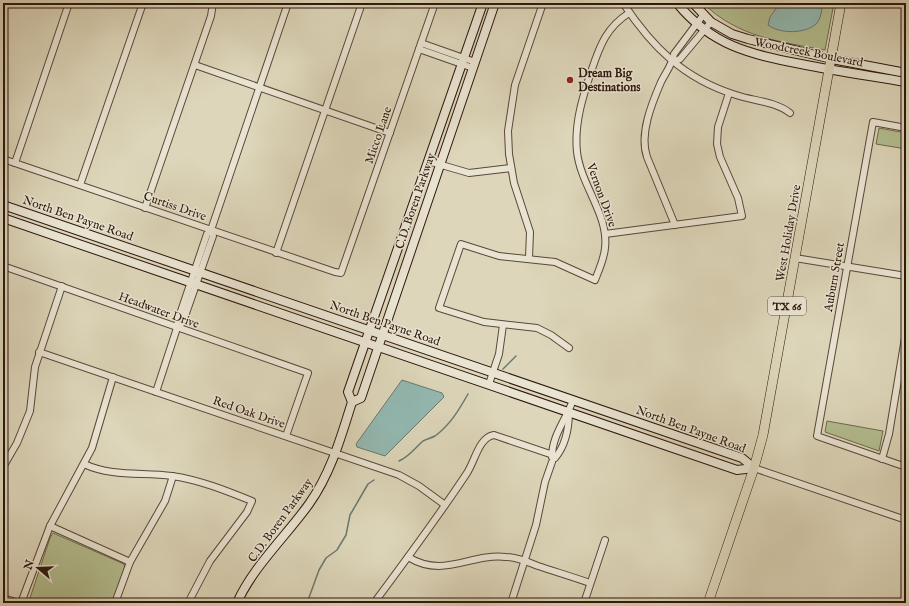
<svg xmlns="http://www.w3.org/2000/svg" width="909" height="606" font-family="'IM FELL English',serif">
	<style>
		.green { fill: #b3bd8f; stroke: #706a4e }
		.water { fill: #93b9b2; stroke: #6a7870 }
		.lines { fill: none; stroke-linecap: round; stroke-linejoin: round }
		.stream { stroke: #6a7870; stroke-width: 1.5 }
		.street-casing { stroke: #594738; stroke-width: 8 }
		.secondary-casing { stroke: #2d170c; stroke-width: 10 }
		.primary-casing { stroke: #2d170c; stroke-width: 10 }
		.street { stroke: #e9e4d2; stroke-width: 6 }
		.secondary { stroke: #e9e4d2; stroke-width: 8 }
		.primary { stroke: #ddd6ba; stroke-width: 9 }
		.poi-dot { fill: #8f2418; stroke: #e9e4d2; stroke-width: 1.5 }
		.labels { text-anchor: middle; stroke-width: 3; stroke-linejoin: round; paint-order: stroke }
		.shield { fill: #e9e4d2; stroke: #655447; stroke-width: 1 }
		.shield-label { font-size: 11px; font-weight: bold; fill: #2d170c }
		.street-label { font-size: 12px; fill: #2d170c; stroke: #e9e4d2 }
		.poi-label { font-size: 12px; font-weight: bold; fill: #2d170c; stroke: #e9e4d2; text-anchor: start }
	</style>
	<rect width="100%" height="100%" fill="#ddd6ba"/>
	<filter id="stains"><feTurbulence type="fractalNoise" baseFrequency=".005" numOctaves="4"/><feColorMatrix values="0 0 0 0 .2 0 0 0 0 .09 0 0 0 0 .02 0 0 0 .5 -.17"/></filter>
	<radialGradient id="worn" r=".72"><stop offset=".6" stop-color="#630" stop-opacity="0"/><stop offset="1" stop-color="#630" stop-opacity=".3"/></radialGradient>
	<g class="green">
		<path d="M703 3H834L825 50C781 42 737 37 703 3Z"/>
		<polygon points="879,128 906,133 906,149 876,144"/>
		<polygon points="827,421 883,431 879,451 825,432"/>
		<polygon points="53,533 124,564 125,569 112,603 31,603 29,601 50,538"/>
	</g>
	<g class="water">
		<path d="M780 3H822C822 10 821 19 816 24 805 34 780 34 768 25L770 17Z"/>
		<polygon points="402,380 442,393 444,397 385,456 357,447 356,444"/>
	</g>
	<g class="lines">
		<g class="stream">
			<polyline points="503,369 516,356"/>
			<path d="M399 461C409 457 415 448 423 441 427 439 431 438 435 436 450 425 459 410 468 394"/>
			<polyline points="307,603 319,570 326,558 337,550 346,535 350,515 368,484 374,480"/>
		</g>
		<defs>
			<g id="street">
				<path d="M623 3C652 47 684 79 736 95 753 101 775 101 790 113"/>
				<polyline points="421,43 475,62"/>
				<polyline points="419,49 473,68"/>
				<polyline points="673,62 680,59 711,22"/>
				<polyline points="195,65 390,133"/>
				<polyline points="906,128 873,122 817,436 906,467"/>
				<polyline points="3,159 335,272 341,273 435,3"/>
				<polyline points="428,161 469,173 511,168"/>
				<polyline points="15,163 69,3"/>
				<polyline points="80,185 143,3"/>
				<polyline points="145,208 211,16 213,3"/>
				<path d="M675 225 647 157C639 134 652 103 661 82 666 72 672 65 674 54L704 14"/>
				<polyline points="605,234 742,216 738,198 720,157 717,144 718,127 729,93"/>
				<polyline points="276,253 362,3"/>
				<polyline points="529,258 530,232 514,183 509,154 508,131 515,85 543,3"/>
				<polyline points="795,258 906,276"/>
				<polyline points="3,266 308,373 286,436"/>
				<polyline points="177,328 183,322 213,236 211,230"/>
				<path d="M569 348 551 335 537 328 484 322 439 308 461 244 499 256 555 262 595 280C599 270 604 259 605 248 609 215 581 186 577 152 574 123 583 96 592 69 600 45 607 27 629 13"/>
				<polyline points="39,352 399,475 419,486 445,505"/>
				<polyline points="489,384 499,354 503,325"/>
				<polyline points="156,392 177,328 178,320 207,234 211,230 288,3"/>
				<path d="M552 457C552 435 566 420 573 400"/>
				<path d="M555 458C566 445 569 429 569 411"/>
				<polyline points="882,459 889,434 906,332"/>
				<path d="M84 464C112 477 142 472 172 476 200 480 227 491 252 501L247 512 210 561 188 603"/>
				<polyline points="3,467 17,443 30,411 35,367 62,286"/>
				<polyline points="754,468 906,520"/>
				<polyline points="50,526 130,562"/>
				<path d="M408 557C444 579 470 553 506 557 517 557 528 562 538 566 556 572 573 577 590 583"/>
				<polyline points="3,598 19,603"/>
				<polyline points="21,603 50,526 92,448 113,377"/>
				<polyline points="115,603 130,562 165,501 173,476"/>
				<path d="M374 603C406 560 438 517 467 473 475 461 479 437 494 435L556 456"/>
				<polyline points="511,603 536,525 545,482 552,462"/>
				<polyline points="584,603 605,540"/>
			</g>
			<g id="secondary">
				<path d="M677 3C712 46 750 54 801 64 836 71 871 76 906 82"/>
				<polyline points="693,3 711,22 732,34 748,39 832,59 906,73"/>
				<polyline points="3,205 742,458 754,468"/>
				<polyline points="3,218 737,470 754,468"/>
				<polyline points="352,402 361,398 495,3"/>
				<path d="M237 603C252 568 287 535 309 504 331 473 341 437 352 402L348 392 483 3"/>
			</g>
			<polyline id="primary" points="708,603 754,468 763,435 841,3"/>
		</defs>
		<use href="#street" class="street-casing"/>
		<use href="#secondary" class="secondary-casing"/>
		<use href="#primary" class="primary-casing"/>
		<use href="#street" class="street"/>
		<use href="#secondary" class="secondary"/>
		<use href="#primary" class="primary"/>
	</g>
	<circle class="poi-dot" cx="570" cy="80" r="4"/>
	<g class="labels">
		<rect class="shield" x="768" y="297" width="38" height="18" rx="3"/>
		<g class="shield-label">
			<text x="787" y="310">TX 66</text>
		</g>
		<g class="street-label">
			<text transform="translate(809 52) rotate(11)" y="4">Woodcreek Boulevard</text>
			<text transform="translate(378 135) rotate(-71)" y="4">Micco Lane</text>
			<text transform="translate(602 195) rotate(70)" y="4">Vernon Drive</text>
			<text transform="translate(415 201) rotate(-71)" y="4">C.D. Boren Parkway</text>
			<text transform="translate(175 206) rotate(19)" y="4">Curtiss Drive</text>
			<text transform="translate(78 218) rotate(19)" y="4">North Ben Payne Road</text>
			<text transform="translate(788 233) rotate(-80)" y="4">West Holiday Drive</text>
			<text transform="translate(834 277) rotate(-80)" y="4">Auburn Street</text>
			<text transform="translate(159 310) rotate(20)" y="4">Headwater Drive</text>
			<text transform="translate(385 323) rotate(19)" y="4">North Ben Payne Road</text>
			<text transform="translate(249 412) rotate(19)" y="4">Red Oak Drive</text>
			<text transform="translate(691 429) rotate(20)" y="4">North Ben Payne Road</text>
			<text transform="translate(280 520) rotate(-54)" y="4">C.D. Boren Parkway</text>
		</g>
		<g class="poi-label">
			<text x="578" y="77">Dream Big<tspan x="578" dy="14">Destinations</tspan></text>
		</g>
	</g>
	<rect width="909" height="606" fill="none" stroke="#ddd6ba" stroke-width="16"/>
	<rect x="4" y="4" width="901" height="598" fill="none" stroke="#2d170c" stroke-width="2"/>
	<rect x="8" y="8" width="893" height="590" fill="none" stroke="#2d170c"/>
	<g transform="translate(38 568) rotate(289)" stroke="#e9e4d2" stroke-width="3" paint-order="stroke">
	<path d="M0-3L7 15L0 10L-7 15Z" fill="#2d170c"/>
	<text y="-6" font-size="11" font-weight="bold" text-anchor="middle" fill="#2d170c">N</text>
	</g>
	<rect width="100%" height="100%" filter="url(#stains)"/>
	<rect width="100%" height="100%" fill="url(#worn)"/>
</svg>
